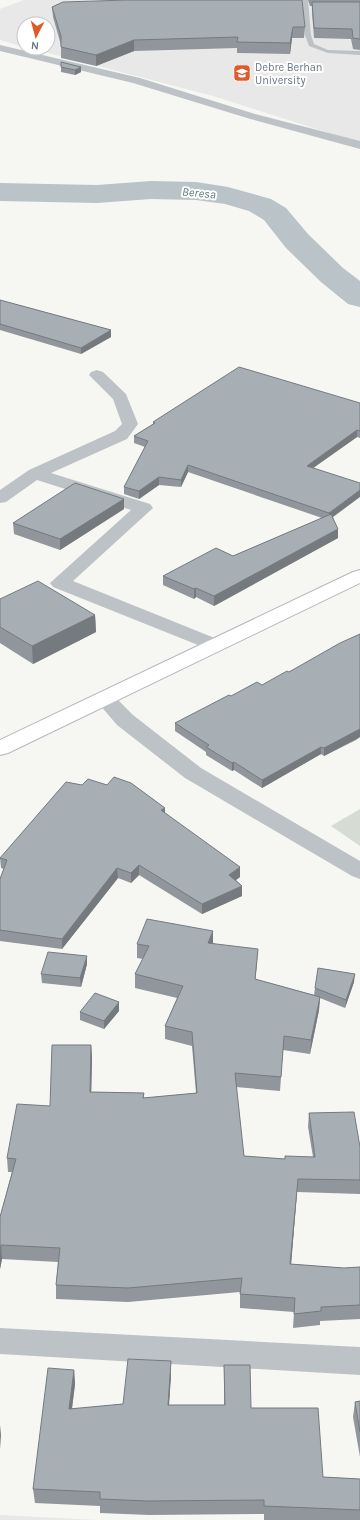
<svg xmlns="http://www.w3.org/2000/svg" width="360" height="1520" font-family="Karla,sans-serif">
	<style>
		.built { fill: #e7e8e7 }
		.green { fill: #d6dbd3 }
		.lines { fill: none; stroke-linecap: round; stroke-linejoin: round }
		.river { fill: #b9c3c8; fill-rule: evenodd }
		.secondary-casing { stroke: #b2b7bc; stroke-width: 2 }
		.service { fill: #bdc2c6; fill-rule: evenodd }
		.minor { fill: #bdc2c6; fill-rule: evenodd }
		.secondary { fill: #fff; fill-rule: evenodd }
		.wall { fill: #90969c }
		.shaded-wall { fill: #757a7f }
		.building { fill: #a7afb5; stroke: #757a7f }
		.labels { text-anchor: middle; stroke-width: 4; stroke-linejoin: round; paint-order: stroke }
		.far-poi-label { font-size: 11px; fill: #677684; stroke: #fff; text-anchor: start }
		.far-water-label { font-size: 12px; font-style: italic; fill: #63777f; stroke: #fff }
	</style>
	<rect width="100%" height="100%" fill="#f6f7f3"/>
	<g class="built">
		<polygon points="24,0 360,0 360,143 213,96 29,48 48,48 48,24 24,24 24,47 0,40 0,9"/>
		<polygon points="0,1515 97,1520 0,1520"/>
	</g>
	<polygon class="green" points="360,809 360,846 331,826"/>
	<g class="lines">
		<polygon class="river" points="151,181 196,182 228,187 271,199 286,208 308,234 343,268 360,281 360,307 348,304 321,282 286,248 264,220 249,211 225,204 196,200 151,199 97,203 0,201 0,183 97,185"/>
		<defs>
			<polygon id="secondary" points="360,570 360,583 8,753 0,755 0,740 353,572"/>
		</defs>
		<use href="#secondary" class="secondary-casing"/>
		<polygon class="service" points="302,0 308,0 311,35 314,44 328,50 360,51 360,55 328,53 309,46 305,35"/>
		<g class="minor">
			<polygon points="0,45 140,78 255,114 360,141 360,149 247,118 133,83 0,51"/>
			<polygon points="97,370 103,372 126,394 138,424 127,439 51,473 150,504 153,508 73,581 222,641 225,645 222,649 215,651 208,649 53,587 50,583 131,510 37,480 6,502 0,503 0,490 29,470 115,431 122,424 113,399 89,375 91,372"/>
			<polygon points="105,692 112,694 133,715 201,768 360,861 360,879 352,876 185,778 117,725 94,698 98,694"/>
			<polygon points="0,1328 360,1347 360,1375 0,1354"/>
		</g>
		<use href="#secondary" class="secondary"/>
	</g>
	<g class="wall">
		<polygon points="308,0 360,0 360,50 353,49 351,39 314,38 312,12 312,6 310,6"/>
		<polygon points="52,7 305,27 304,38 292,38 290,54 237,53 237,48 134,51 96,66 61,58 61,45 53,17"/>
		<polygon points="61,62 81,67 81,72 75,75 61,72"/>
		<polygon points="0,300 111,330 111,337 81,354 0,330"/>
		<polygon points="360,403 360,438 357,437 313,468 333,517 338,538 214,606 196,597 194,599 163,585 163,576 233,556 322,518 188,472 181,487 159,485 139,499 124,494 124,487 145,447 134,443 134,436 153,424 153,422"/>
		<polygon points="124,499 124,509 60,550 14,534 13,523"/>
		<polygon points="0,599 95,615 96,632 33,664 0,643"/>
		<polygon points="360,634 360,737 356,740 324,756 321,754 262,788 234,770 232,771 206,755 206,752 175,731 175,723 231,696 262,685 289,672"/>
		<polygon points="165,813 240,877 236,880 242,886 242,896 202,914 139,875 131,883 118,878 62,949 0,941 0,879 4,869 1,868 0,858"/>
		<polygon points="213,931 213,943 257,963 255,979 314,995 315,988 354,982 345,1008 320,998 319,1010 310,1054 283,1050 280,1091 236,1087 244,1156 284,1159 313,1157 308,1127 309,1113 360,1147 360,1194 297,1192 291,1264 344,1268 360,1267 360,1319 320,1321 320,1325 293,1328 294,1312 240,1308 240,1292 128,1302 56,1299 56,1285 58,1262 2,1259 0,1269 0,1217 12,1172 8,1172 7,1158 50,1106 91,1045 92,1058 91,1092 144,1093 144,1098 196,1093 192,1046 165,1039 165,1026 177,998 135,988 135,974 143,959 137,958 137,944"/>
		<polygon points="87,956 87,964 81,987 42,983 41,974"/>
		<polygon points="119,1011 104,1029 80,1020 80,1012"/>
		<polygon points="224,1365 251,1408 323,1477 360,1479 360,1520 264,1520 264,1514 149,1515 100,1513 100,1506 35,1503 33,1489 74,1370 75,1384 72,1409 123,1404 171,1375 169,1405 224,1405"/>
		<polygon points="360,1401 360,1457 353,1417 355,1402"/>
	</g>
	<g class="shaded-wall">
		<polygon points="293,27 292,38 290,54 290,43"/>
		<polygon points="134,40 134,51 96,66 96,55"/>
		<polygon points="81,67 81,72 75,75 75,70"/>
		<polygon points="111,330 111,337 81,354 81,348"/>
		<polygon points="357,430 357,437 306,473 307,466"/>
		<polygon points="188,465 188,472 181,487 181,480"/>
		<polygon points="159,477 159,485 139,499 139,491"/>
		<polygon points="360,490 360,497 329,520 329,513"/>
		<polygon points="124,499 124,509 60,550 60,539"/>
		<polygon points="338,529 338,538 214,606 214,596"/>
		<polygon points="196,588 196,597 194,599 194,589"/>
		<polygon points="95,615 96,632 33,664 32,646"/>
		<polygon points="360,729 360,737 324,756 324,748"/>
		<polygon points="321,747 321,754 262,788 262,780"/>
		<polygon points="234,762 234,770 232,771 232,763"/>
		<polygon points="165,808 165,818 161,810"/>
		<polygon points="139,865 139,875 131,883 131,873"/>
		<polygon points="240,867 240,877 229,885 229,875"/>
		<polygon points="117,868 118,878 62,949 62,939"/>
		<polygon points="242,886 242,896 202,914 202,904"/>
		<polygon points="213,931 213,945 208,943"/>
		<polygon points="258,949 257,963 254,993 255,979"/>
		<polygon points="87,956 87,964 81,987 80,978"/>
		<polygon points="355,974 354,982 345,1008 346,1000"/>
		<polygon points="320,997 319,1010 310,1054 311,1040"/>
		<polygon points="119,1002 119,1011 104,1029 104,1021"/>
		<polygon points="91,1045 92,1058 91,1106 90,1092"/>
		<polygon points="298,1179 297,1192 290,1278 290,1264"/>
		<polygon points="1,1245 2,1259 0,1269 0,1250"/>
		<polygon points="171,1361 171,1375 168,1420 168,1405"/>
		<polygon points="74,1370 75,1384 70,1423 69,1409"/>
		<polygon points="0,1425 1,1435 0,1449"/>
	</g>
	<g class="building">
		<polygon points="128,0 302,0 305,27 293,27 290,43 237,42 238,37 134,40 96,55 61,47 61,36 52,7 63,2"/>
		<polygon points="312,2 360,2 360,39 353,38 352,29 314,28"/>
		<polygon points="61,62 81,67 75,70 61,67"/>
		<polygon points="0,300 111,330 81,348 0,324"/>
		<polygon points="239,367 360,403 360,431 357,430 307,466 360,483 360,490 329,513 188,465 181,480 159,477 139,491 124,487 148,441 134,436 155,423 153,422"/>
		<polygon points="75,483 124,499 60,539 13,523"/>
		<polygon points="331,514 338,529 214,596 196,588 194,589 163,576 216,548 233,556"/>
		<polygon points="38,581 95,615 32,646 0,627 0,599"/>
		<polygon points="360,634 360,729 324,748 321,747 262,780 234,762 232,763 206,747 209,745 175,723 229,695 231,696 257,682 262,685 287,671 289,672 340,643"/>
		<polygon points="114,777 131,783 165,808 161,810 240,867 229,875 242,886 202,904 139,865 131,873 117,868 62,939 0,930 0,879 7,860 0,858 66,782 82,785 88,779 107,785"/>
		<polygon points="147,919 213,931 208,943 258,949 255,979 320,997 311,1040 284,1036 281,1077 235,1073 244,1156 285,1159 285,1156 315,1157 309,1113 354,1112 360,1147 360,1180 298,1179 290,1264 344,1268 360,1267 360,1305 321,1307 321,1311 294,1314 295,1298 240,1294 242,1278 128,1288 56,1285 60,1248 1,1245 0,1250 0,1217 16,1159 7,1158 17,1104 50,1106 52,1045 91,1045 90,1092 144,1093 143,1098 197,1093 192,1032 165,1026 183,986 135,974 149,946 137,944"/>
		<polygon points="48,952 87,956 80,978 41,974"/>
		<polygon points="318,968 355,974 346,1000 315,988"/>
		<polygon points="95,993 119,1002 104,1021 80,1012"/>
		<polygon points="128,1359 171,1361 168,1405 225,1405 224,1365 250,1365 251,1408 318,1408 323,1477 360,1479 360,1510 264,1506 264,1500 148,1501 100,1499 100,1492 33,1489 48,1368 74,1370 69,1409 123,1404"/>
		<polygon points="360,1401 360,1432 355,1402"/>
	</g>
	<defs>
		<symbol id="university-square" viewBox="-11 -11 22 22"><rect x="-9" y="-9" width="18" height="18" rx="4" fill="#dd5a2d" stroke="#fff"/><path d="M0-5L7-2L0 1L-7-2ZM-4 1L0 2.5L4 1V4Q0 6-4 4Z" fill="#fff"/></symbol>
	</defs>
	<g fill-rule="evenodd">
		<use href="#university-square" x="232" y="63" width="20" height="20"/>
	</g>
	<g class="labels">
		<g class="far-poi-label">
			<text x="255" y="71">Debre Berhan<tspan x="255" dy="13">University</tspan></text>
		</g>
		<g class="far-water-label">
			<text transform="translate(199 193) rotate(5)" y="4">Beresa</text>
		</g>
	</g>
	<g transform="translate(36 36) rotate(186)"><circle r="19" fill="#ffffff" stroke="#c2c8ce"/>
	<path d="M0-3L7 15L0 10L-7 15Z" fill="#dd5a2d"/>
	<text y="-6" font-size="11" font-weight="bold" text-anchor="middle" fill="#677684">N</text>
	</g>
</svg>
